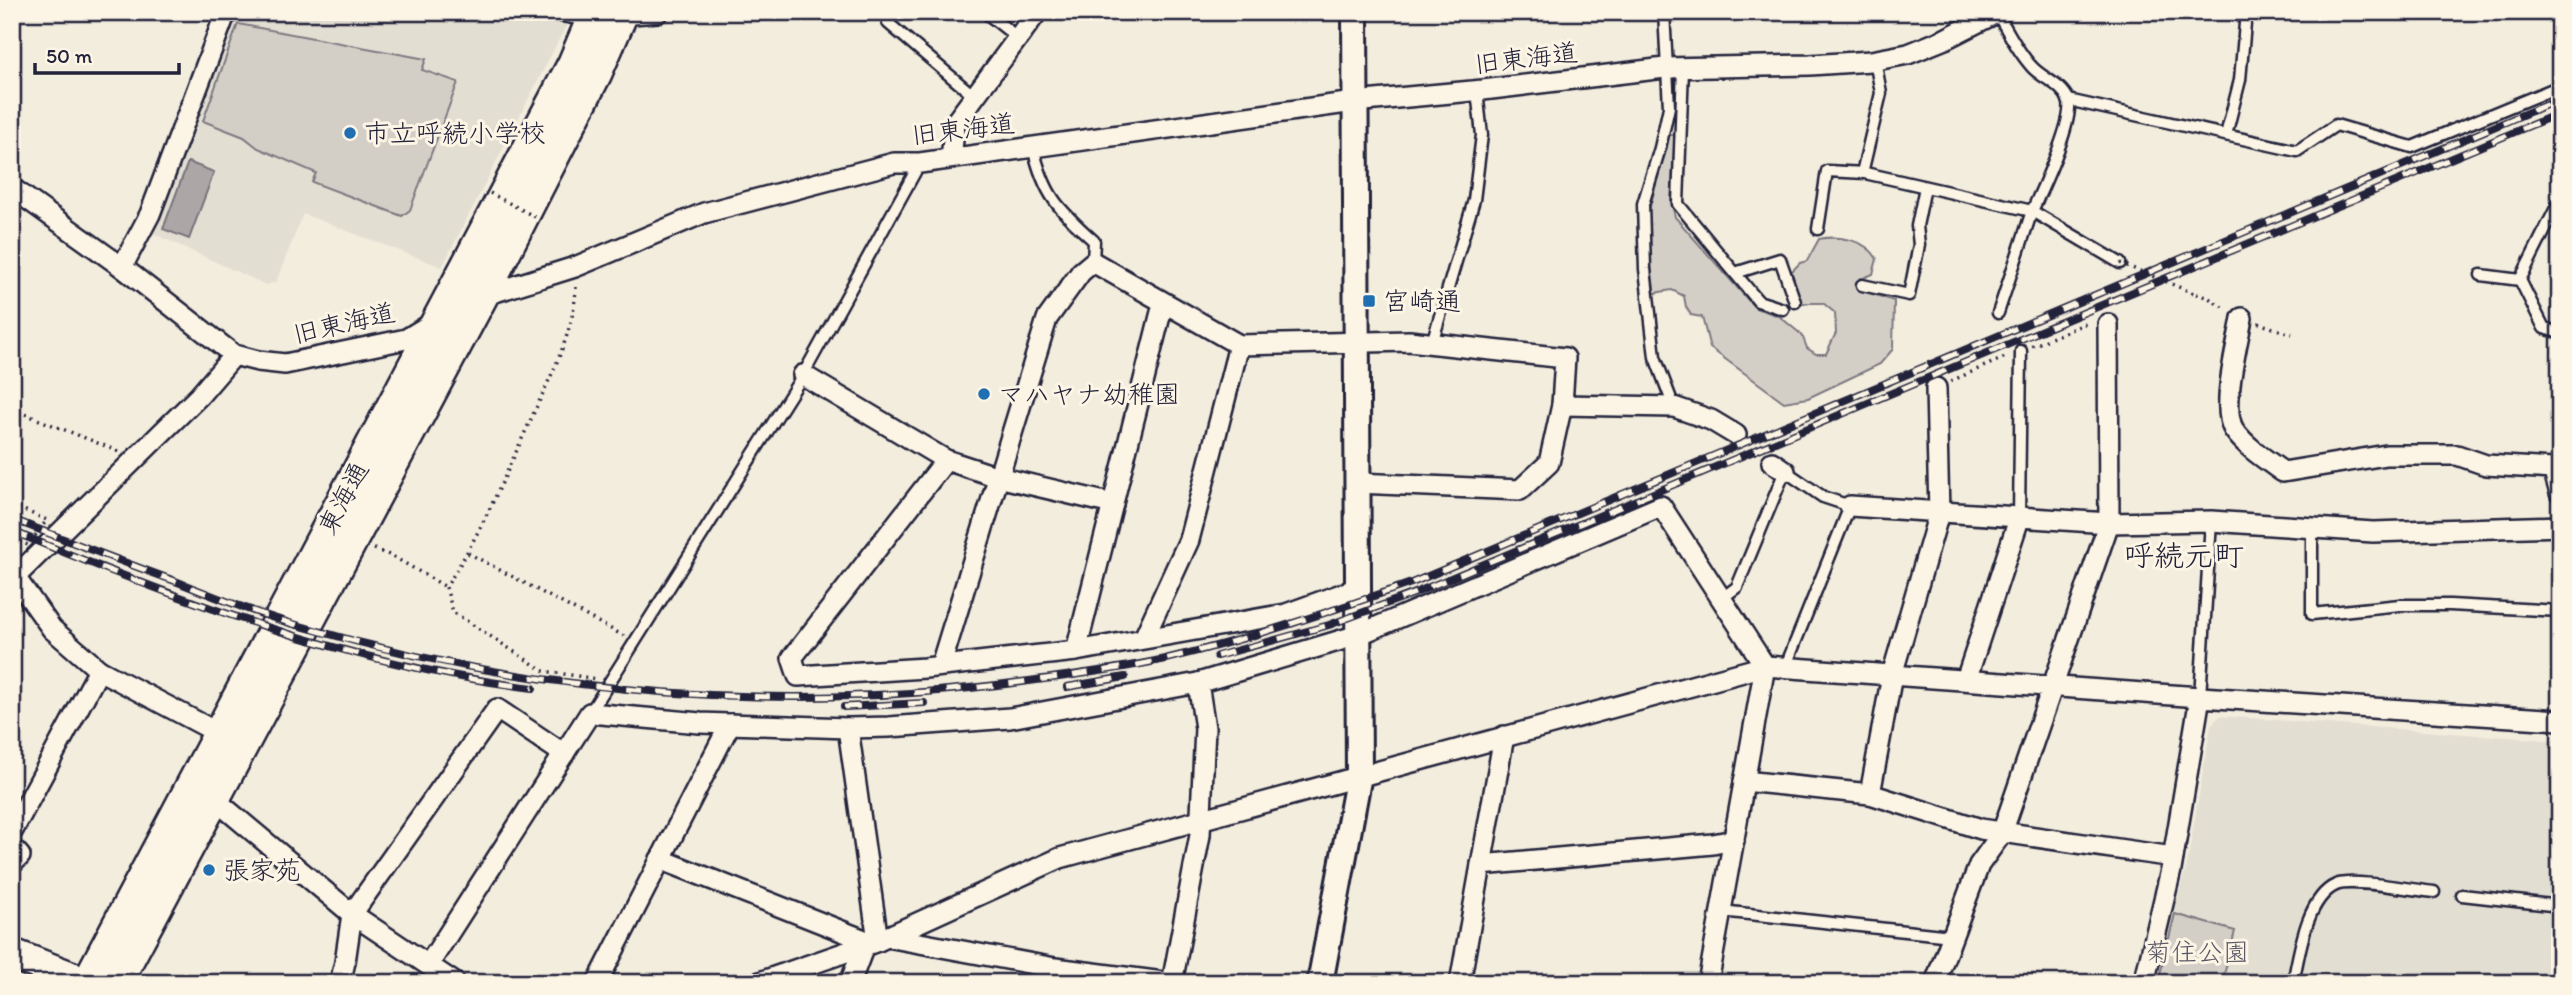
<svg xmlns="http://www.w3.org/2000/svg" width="2572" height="995" font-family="Itim,'Klee One',sans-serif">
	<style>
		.built { fill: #e3ded2 }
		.green { fill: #d4cfc6; stroke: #7b7880; stroke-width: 2 }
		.water { fill: #aca7a6; stroke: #75727b; stroke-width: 2 }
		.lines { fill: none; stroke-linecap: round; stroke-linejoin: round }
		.service-casing { stroke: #22223b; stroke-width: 15 }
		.minor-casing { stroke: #22223b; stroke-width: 24 }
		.tertiary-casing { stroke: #22223b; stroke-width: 30 }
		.primary-casing { stroke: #22223b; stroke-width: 35 }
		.path { stroke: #22223b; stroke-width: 3.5; stroke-dasharray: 2 5; stroke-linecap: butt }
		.service { stroke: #fcf5e5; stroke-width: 10 }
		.minor { stroke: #fcf5e5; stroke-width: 19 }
		.tertiary { stroke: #fcf5e5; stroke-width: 24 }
		.primary { stroke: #fcf5e5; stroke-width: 30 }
		.rail-casing { stroke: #22223b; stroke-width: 8 }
		.rail { stroke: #fcf5e5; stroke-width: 5; stroke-dasharray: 16; stroke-linecap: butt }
		.path-bridge { stroke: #22223b; stroke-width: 3.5; stroke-dasharray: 2 5; stroke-linecap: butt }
		.poi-dot { fill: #1f6fb2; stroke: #fcf5e5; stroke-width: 2.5 }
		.labels { text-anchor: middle; stroke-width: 6; stroke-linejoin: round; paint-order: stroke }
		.street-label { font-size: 26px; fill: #22223b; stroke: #fcf5e5 }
		.poi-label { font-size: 26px; fill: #22223b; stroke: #fcf5e5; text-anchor: start }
		.park-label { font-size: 26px; fill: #575665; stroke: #fcf5e5 }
		.quarter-label { font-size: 30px; fill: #22223b; stroke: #fcf5e5 }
	</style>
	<rect width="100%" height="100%" fill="#f3edde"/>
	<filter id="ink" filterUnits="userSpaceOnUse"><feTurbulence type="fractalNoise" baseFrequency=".0143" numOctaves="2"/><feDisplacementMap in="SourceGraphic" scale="14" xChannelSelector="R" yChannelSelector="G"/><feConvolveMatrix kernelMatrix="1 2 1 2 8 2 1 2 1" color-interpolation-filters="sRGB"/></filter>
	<g filter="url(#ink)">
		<g class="built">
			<polygon points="233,12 520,12 562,20 566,26 442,267 303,214 276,282 266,285 150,232"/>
			<polygon points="2220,716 2560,741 2560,983 2152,983 2187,865 2211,725"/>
		</g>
		<g class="green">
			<polygon points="238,24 426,59 422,70 458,82 410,210 402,216 312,182 316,173 258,148 244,137 203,121"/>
			<path d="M1669 135H1675L1671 201 1675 217 1755 308 1779 316 1802 335 1807 348 1816 354H1826L1836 333 1835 313 1823 303H1800L1791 272 1800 263 1807 261 1819 239C1839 235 1867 240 1877 259L1873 274 1861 279 1860 290 1894 301 1893 349 1880 364 1808 398 1784 402 1710 348 1702 317 1691 315 1686 307 1684 296 1672 290 1654 293 1646 222Z"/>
			<polygon points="2175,914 2235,931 2222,983 2158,983"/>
		</g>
		<polygon class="water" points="188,162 214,172 189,239 163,229"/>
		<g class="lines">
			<defs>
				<g id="service">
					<polyline points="985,12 1018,38"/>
					<polyline points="1664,12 1669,107 1660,148 1643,204 1645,269 1655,357 1674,407"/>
					<path d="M1997 13C2008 31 2017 51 2032 67 2043 79 2060 83 2068 99 2076 118 2041 191 2032 211L2120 263"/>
					<polyline points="888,23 974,96"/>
					<polyline points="1683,68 1678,204 1758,301 1783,309"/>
					<polyline points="2068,100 2297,151 2336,125 2412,147 2560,86"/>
					<polyline points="2226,135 2240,80 2246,12"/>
					<path d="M1033 147C1044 195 1058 209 1094 241L1093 262"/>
					<polyline points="1862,173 1881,93 1875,60"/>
					<polyline points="1818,229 1827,171 1865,173 2032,211 1998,313"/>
					<polyline points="1735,273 1780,259 1795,302"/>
					<polyline points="2481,275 2520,280 2544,328 2560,333"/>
					<polyline points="2520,280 2560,200"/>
					<polyline points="1862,285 1909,295 1919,245 1917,226 1925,187"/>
					<polyline points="1432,343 1474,200 1482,135 1477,91"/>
					<polyline points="2019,518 2021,351"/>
					<polyline points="2312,528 2312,614 2400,605 2450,605 2560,611"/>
					<polyline points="1721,599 1737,587 1785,471 1823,497 1850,506 1785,668"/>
					<polyline points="2200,697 2211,521"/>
					<polyline points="590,713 803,375 920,163"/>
					<polyline points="2462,895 2560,906"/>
					<polyline points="1721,911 1951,936"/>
					<path d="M2293 983C2299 955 2306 898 2336 885 2352 878 2413 890 2434 892"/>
				</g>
				<g id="minor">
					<polyline points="564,12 594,17 658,12"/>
					<polyline points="951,158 955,123 1037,12"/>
					<polyline points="12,188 122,267 234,355 258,361 285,364 406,339 434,322"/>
					<polyline points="122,267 150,214 226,12"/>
					<polyline points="479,297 575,267 704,213 894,163 920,163 1354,102 1483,90 1665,68 1810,65 1871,61 1908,54 1945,39 1998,12"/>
					<path d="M2242 318C2238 343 2220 409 2234 430 2247 448 2265 459 2283 472L2386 455H2457L2486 465 2553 469 2560 493"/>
					<polyline points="803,375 946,460 998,477 1113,504"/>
					<polyline points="946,460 792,658 798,676 925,668 1076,651 1286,614 1358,588"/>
					<polyline points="1772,462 1785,471"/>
					<polyline points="1357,483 1520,490 1549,463 1562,405"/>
					<polyline points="1850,506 2109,523 2211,521 2373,532 2560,526"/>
					<polyline points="15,577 52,629 99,670 218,733"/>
					<polyline points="12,580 199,396 234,355"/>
					<polyline points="1144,638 1189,540 1239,345"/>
					<polyline points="1076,651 1163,304"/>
					<polyline points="941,665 1047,319 1081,272 1093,262 1239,345 1409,341 1565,358 1562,405 1674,407 1711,420 1736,435"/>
					<polyline points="1966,680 2019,519"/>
					<polyline points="848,728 878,941"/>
					<polyline points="1744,781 1870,794 1981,829 2173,857"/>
					<polyline points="1870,794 1892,675 1939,513 1936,388"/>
					<polyline points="213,798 352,914 455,983"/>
					<polyline points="12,832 99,670"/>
					<polyline points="12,847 20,856 12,864"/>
					<polyline points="660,859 872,943"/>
					<polyline points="1481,865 1713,844 1734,840"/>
					<polyline points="887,937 1055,968 1171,983"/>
					<polyline points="429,964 590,713 700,723 848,728 889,727 1010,718 1198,683 1358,635 1661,506 1765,666 1708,983"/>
					<polyline points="340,983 345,962 352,914 497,709 564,754"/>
					<polyline points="597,983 730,724"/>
					<polyline points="757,983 878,941 1060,858 1765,666 2200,697"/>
					<polyline points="850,983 864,946"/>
					<polyline points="1172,983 1200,835 1205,728 1198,683"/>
					<polyline points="1460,983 1504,736"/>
					<polyline points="1935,983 1979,865 2002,833 2109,523 2108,324"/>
					<polyline points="2144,983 2171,870 2200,697 2560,720"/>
				</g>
				<polyline id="tertiary" points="1320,983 1359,775 1355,12"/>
				<g id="primary">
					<polyline points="12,954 87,983 573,64 595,12"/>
					<polyline points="116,983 483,295 596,74 623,12"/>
				</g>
			</defs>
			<use href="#service" class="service-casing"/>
			<use href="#minor" class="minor-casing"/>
			<use href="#tertiary" class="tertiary-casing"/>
			<use href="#primary" class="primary-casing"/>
			<g class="path">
				<path d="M576 287C574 334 550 377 531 419 505 476 481 533 446 587L453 612 544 671 597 679"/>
				<polyline points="2196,294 2209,298 2225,309"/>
				<polyline points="2258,323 2292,334"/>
				<polyline points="2032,346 2089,322"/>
				<polyline points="1951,381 2008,356"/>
				<polyline points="12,409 118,451"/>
				<polyline points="374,549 392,556 446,587"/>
				<polyline points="468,553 624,636"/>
			</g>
			<use href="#service" class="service"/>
			<use href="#minor" class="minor"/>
			<use href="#tertiary" class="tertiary"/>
			<use href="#primary" class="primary"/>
			<defs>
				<g id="rail">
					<path d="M12 519C66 540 120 561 175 581 218 598 260 615 304 627 539 696 787 714 1029 681 1075 675 1120 669 1165 659 1250 639 1332 611 1414 582L2560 99"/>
					<path d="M12 531C179 600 352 666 533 688"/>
					<polyline points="1217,656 1329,625 1415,593 2560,113"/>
					<polyline points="1067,687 1125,677"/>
					<polyline points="844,707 924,703"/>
				</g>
			</defs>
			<use href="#rail" class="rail-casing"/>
			<use href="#rail" class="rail"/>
			<g class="path-bridge">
				<polyline points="490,193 541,220"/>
				<polyline points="2120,263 2196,294"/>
				<polyline points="12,505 47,520 28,545 12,539"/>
			</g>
		</g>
	</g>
	<g class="poi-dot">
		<circle cx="350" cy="133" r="7"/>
		<rect x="1362" y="294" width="14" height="14" rx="3.5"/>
		<circle cx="984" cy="394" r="7"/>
		<circle cx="209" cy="870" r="7"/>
	</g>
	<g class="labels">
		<g class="street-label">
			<text transform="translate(1526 58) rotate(-7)" y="9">旧東海道</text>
			<text transform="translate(963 129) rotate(-7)" y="9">旧東海道</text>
			<text transform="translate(344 323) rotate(-13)" y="9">旧東海道</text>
			<text transform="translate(343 498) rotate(-62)" y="9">東海通</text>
		</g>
		<g class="poi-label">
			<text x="364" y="142">市立呼続小学校</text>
			<text x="1383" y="310">宮崎通</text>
			<text x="998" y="403">マハヤナ幼稚園</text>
			<text x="223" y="879">張家苑</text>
		</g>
		<g class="park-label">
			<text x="2197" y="961">菊住公園</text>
		</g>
		<g class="quarter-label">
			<text x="2184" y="566">呼続元町</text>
		</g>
	</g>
	<rect width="2572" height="995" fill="none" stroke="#fcf5e5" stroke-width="42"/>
	<rect x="21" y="21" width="2530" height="953" fill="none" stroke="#22223b" stroke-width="2.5" filter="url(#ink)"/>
	<path d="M35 63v10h144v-10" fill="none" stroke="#22223b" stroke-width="3.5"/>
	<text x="46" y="63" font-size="21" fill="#22223b" stroke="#fcf5e5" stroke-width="5" paint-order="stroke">50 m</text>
</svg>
